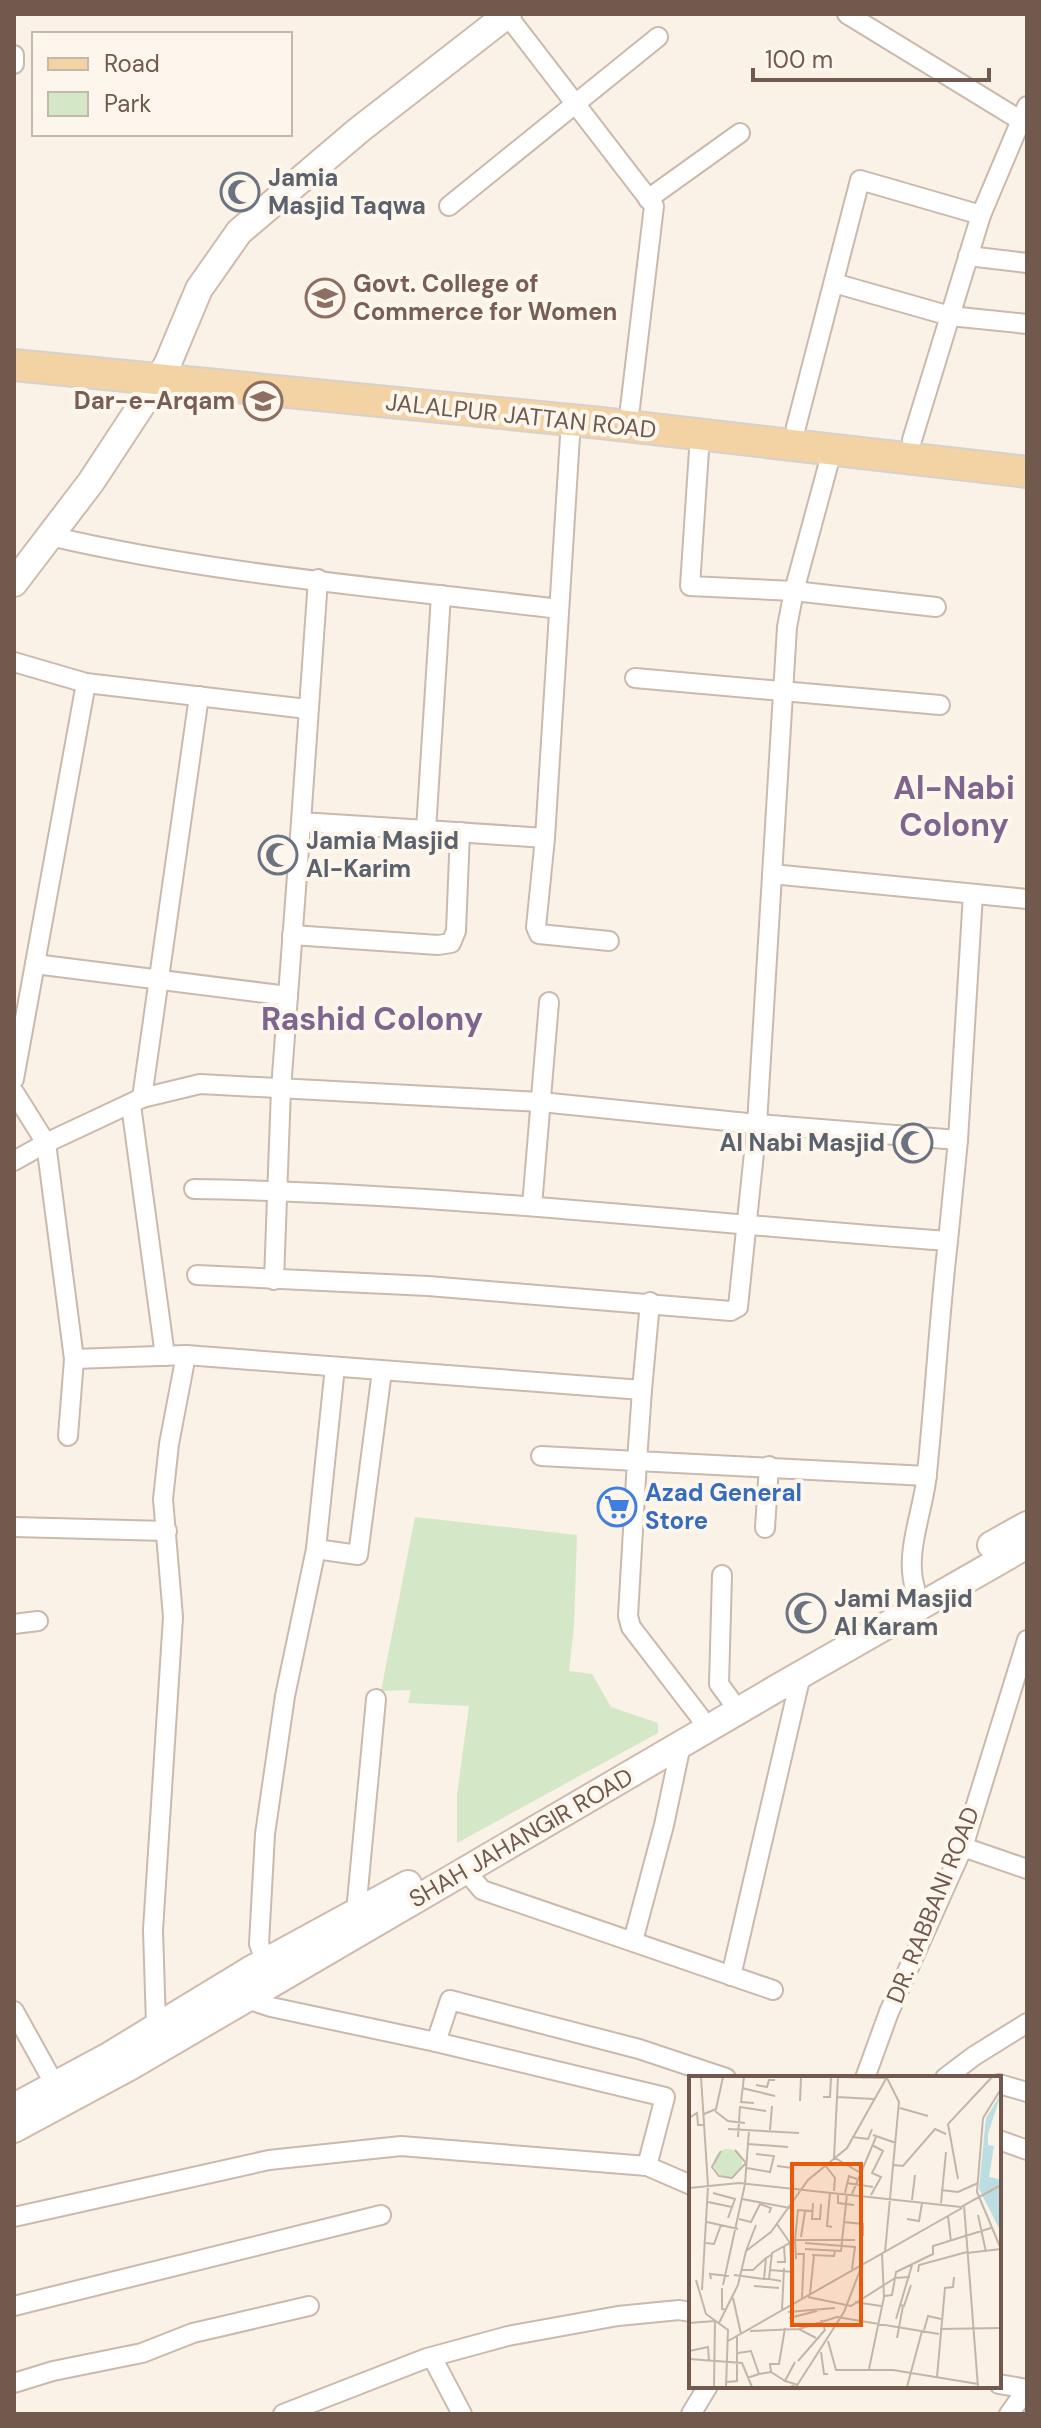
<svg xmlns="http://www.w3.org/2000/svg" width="1041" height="2428" font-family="'DM Sans',sans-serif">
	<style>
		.green { fill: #d4e7c6 }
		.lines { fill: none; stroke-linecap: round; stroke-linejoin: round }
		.street-casing { stroke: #cbb9ad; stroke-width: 22 }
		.secondary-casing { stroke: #cfbbae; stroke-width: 30 }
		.primary-casing { stroke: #d7d1cd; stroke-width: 34 }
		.street { stroke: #fff; stroke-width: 18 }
		.secondary { stroke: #fff; stroke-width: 26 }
		.primary { stroke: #f3d3a4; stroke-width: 30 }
		.labels { text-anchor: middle; stroke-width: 8; stroke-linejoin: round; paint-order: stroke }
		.worship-label { font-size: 24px; font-weight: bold; fill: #5b616d; stroke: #fdf6ec; text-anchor: start }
		.education-label { font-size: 24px; font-weight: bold; fill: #785e54; stroke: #fdf6ec; text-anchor: start }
		.street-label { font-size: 24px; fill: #71594d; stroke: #fdf6ec }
		.shop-label { font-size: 24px; font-weight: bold; fill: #366cbe; stroke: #fdf6ec; text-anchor: start }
		.district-label { font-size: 32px; font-weight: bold; fill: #7e658d; stroke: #fdf6ec }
		.inset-road { fill: none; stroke: #c3b5a9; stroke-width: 2 }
		.view { fill: #e8590c; fill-opacity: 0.15; stroke: #e8590c; stroke-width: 4 }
		.inset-edge { fill: none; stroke: #71594d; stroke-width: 4 }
	</style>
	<rect width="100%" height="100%" fill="#faf2e6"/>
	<polygon class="green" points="415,1517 577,1535 574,1626 569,1671 592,1674 611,1707 658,1723 658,1733 457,1843 457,1795 469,1706 408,1703 411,1690 381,1691"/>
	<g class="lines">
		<defs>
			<g id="street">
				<polyline points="847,14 1020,120"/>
				<polyline points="507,15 654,206 630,408"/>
				<polyline points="14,55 14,64"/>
				<polyline points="648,199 740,133"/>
				<polyline points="449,206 658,37"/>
				<polyline points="968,256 1027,263"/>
				<polyline points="834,283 950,316 1027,324"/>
				<polyline points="571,420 545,838 536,927 539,934 609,941"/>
				<polyline points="796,427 860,180 981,215"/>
				<polyline points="700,435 690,586 794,591 936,607"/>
				<polyline points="912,440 981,215 1027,106"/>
				<path d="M50 536C217 575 389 588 559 609"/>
				<polyline points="318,579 301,822 426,830 441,595"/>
				<polyline points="14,662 86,683"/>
				<polyline points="635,678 940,705"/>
				<polyline points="426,830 545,838"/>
				<polyline points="772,874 1027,899"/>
				<polyline points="292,935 438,945 451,943 456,931 460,832"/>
				<polyline points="35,964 288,996"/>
				<polyline points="14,1079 86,683 307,709"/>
				<polyline points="14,1092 46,1143 142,1098 200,1084 541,1102 757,1124 958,1140"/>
				<polyline points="142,1098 199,696"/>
				<polyline points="131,1105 165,1356"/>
				<polyline points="14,1161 46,1143 74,1359 68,1436"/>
				<path d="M194 1189C446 1193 697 1223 948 1241 939 1318 935 1396 927 1473 924 1510 904 1552 915 1588"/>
				<polyline points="532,1206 549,1002"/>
				<polyline points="948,1241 958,1140 973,894"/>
				<polyline points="197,1275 428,1286 731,1311 738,1307 757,1124 787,627 794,591 832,451"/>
				<polyline points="274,1280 281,1089 301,822"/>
				<polyline points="186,1355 642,1390 650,1302"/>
				<polyline points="74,1359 186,1355 169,1444 163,1499 173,1617 153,1930 156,2025"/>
				<polyline points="642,1390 637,1461 927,1476"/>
				<polyline points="541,1456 637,1461 628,1616 631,1627 700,1717"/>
				<polyline points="14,1527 167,1531"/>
				<polyline points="765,1528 769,1466"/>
				<polyline points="316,1549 358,1555 382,1371"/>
				<polyline points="722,1575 719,1684 730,1699"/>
				<polyline points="14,1624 38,1621"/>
				<polyline points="963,1847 1027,1869"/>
				<polyline points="466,1871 482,1890 773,1990"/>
				<polyline points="356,1912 376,1699"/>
				<polyline points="633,1941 664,1825 681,1745"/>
				<polyline points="266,1963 259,1944 265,1834 285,1696 316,1549 335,1367"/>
				<polyline points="731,1976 801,1675"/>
				<polyline points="244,1998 271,2007 436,2042 450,2000 639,2049 726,2078"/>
				<polyline points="14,2011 55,2085"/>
				<polyline points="436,2042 665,2097 647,2166 691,2185"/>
				<polyline points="865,2078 889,2012 963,1847 1027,1640"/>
				<polyline points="945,2078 974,2056 1027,2023"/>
				<polyline points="999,2084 1027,2092"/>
				<polyline points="999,2140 1027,2150"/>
				<polyline points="14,2217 269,2160 401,2146 647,2166"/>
				<polyline points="14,2306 381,2215"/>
				<polyline points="432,2357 462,2414"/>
				<polyline points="14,2383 53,2371 142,2353 193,2333 309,2306"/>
				<polyline points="999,2384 1027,2389"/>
				<polyline points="283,2414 427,2358 508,2336 618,2316 679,2310 691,2312"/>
				<polyline points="691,2414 708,2386"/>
				<polyline points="1009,2414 1027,2389"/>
			</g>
			<g id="secondary">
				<polyline points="14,583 91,482 158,380 168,363 199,289 239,232 359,130 508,14"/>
				<polyline points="991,1545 1027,1525"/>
				<polyline points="14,2107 107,2057 250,1970 408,1884"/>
				<polyline points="14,2129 131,2066 779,1687 1027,1545"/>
			</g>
			<polyline id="primary" points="14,365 601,423 1027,472"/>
		</defs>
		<use href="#street" class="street-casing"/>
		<use href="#secondary" class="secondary-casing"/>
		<use href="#primary" class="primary-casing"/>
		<use href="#street" class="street"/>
		<use href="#secondary" class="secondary"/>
		<use href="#primary" class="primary"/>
	</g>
	<defs>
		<symbol id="mosque-ring" viewBox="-11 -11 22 22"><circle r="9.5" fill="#fdf6ec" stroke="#6b7280" stroke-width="1.5"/><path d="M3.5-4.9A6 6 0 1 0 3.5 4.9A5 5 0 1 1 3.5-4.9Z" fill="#6b7280"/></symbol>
		<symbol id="university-ring" viewBox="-11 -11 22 22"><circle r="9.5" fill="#fdf6ec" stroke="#8d6e63" stroke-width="1.5"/><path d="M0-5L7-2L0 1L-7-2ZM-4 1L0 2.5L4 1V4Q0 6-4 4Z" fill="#8d6e63"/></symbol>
		<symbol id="school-ring" viewBox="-11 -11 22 22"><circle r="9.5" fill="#fdf6ec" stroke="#8d6e63" stroke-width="1.5"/><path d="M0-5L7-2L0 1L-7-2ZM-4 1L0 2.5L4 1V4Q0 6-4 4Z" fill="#8d6e63"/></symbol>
		<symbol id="supermarket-ring" viewBox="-11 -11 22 22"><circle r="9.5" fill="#fdf6ec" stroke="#3f7fe0" stroke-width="1.5"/><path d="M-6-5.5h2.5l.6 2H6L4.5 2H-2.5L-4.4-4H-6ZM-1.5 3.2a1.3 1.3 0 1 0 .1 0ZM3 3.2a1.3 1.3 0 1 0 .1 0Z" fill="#3f7fe0"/></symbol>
	</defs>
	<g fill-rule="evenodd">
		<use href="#mosque-ring" x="218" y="170" width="44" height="44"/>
		<use href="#university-ring" x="303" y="276" width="44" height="44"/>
		<use href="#school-ring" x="241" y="379" width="44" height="44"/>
		<use href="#mosque-ring" x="256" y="833" width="44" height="44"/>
		<use href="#mosque-ring" x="891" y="1121" width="44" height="44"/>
		<use href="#supermarket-ring" x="595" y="1485" width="44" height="44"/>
		<use href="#mosque-ring" x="784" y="1591" width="44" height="44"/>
	</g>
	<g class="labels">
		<g class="worship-label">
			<text x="268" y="186">Jamia<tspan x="268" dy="28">Masjid Taqwa</tspan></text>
			<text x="306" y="849">Jamia Masjid<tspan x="306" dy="28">Al-Karim</tspan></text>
			<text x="885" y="1151" text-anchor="end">Al Nabi Masjid</text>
			<text x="834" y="1607">Jami Masjid<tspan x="834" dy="28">Al Karam</tspan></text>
		</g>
		<g class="education-label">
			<text x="353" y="292">Govt. College of<tspan x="353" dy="28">Commerce for Women</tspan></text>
			<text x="235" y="409" text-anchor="end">Dar-e-Arqam</text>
		</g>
		<g class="street-label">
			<text transform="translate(521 416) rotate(6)" y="8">JALALPUR JATTAN ROAD</text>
			<text transform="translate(521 1838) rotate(-30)" y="8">SHAH JAHANGIR ROAD</text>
			<text transform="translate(933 1905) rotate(-68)" y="8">DR. RABBANI ROAD</text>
		</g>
		<g class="shop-label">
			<text x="645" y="1501">Azad General<tspan x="645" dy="28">Store</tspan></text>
		</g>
		<g class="district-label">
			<text x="954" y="799">Al-Nabi<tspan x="954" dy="37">Colony</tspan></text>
			<text x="372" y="1030">Rashid Colony</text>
		</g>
	</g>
	<g transform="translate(689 2076)">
		<rect width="312" height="312" fill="#faf2e6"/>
		<path d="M25 87a14 14 0 1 1 28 0a14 14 0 1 1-28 0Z" fill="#d4e7c6"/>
		<path d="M312 18 299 58V69L305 70 300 101 310 103 312 156 290 113 297 42Z" fill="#bcdee2"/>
		<path class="inset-road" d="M12 1 19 110M55 1 52 26 65 27M147 1 198 2 210 26 196 176M67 9 78 11 80 4H86M53 12 86 20M312 13 294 42 288 116 312 173M134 21H141L142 1M148 21 185 23M111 25 112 1M51 31 77 35M211 32 239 40M26 35 39 45 56 47M15 38 27 33 34 1M0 42 8 37 9 49H15M39 53 110 57M81 54 83 30M184 59 207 67M49 61 51 30M163 61 179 63 183 53M59 68 99 71M32 75 23 91 30 100 43 102 57 87 46 74M145 82 149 1M146 82 170 96M136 89 146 102 145 115M205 89 214 90 246 53 257 58M88 90 104 92 102 111M58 92 81 96 85 80 67 78M269 103 259 48 303 1M158 107 184 111M0 112 50 107 272 131 312 109M252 114 269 116 289 107M141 116 138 150 143 151M24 117 46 123 39 142M149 117V127L165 129M156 117 160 100 168 103M163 118 187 61M182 119 192 101 183 97 194 75 183 69M53 123 101 132M223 124 226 99M19 126 43 131M124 127 123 143H131L132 128M252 127 257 76M275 129 289 311M123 135 109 134 106 164H166M289 139 297 176M259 140 262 166M50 143 62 146 71 128 82 132 80 137M218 143 230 145 233 127M18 146 49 153M154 146 174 148V160M88 148 101 167 102 183M112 161 116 135M17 167 25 168 32 149M116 167 166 171 163 193M116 173 152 175 158 118M57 175 67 149M278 177 312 173M108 178H115L113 222M123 179 145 180 146 175M88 186H96L95 170M52 194H64L77 182M81 194 105 196M229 196 230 189 278 176M45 199 75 203M22 203 21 198 40 200M80 203H75L77 182 82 179M7 204 17 238 39 254 37 311M92 205 80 203 83 177 106 164 107 183M34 209 56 108 60 54M65 210 90 212M33 212V233L37 234M13 214 19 110M121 218 125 179M195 220 203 219 206 202 221 201M119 221 162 230 206 202 207 196 244 178V170L302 152M44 222 52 258M166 226 192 230M211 229 215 230 222 209M93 234 95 192M99 236 146 232M100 242 128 235M207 243 223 189M0 247 26 245M30 247 49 209 57 175 82 156 119 104 158 72 198 1M110 253 148 241 250 258M251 253 312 252M235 254 239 240 252 243M61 255 110 253 127 262M208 262 214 230M39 265 273 132M139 265 147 294H204L289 308M0 275 19 271 20 285M132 276 135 298H139M49 277 62 275 70 298 58 302M0 283 53 287 63 311M109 285 136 254 132 244M180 293 195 221 193 178M82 296 81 288H90L96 252M70 298 82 296 96 305M248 301 256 212 264 211 265 201M38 306 48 305V261M25 311 26 245M101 311 106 308 96 305 106 286M107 311 155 236 173 189M218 311 233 255"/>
		<path class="view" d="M103 88H172V249H103Z"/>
		<rect width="312" height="312" class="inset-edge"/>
	</g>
	<rect width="1041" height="2428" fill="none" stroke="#71594d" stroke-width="32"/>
	<rect x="32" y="32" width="260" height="104" fill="#fdf6ec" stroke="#c5b7ac" stroke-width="2"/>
	<rect x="48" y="58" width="40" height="12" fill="#f3d3a4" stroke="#c5b7ac" stroke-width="2"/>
	<text x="104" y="72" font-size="24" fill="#71594d">Road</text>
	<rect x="48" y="92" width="40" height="24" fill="#d4e7c6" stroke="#c5b7ac" stroke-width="2"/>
	<text x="104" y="112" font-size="24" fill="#71594d">Park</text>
	<path d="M753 68v12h236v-12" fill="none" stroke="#71594d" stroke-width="4"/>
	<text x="765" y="68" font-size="24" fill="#71594d" stroke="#fdf6ec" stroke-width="6" paint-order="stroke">100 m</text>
</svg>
